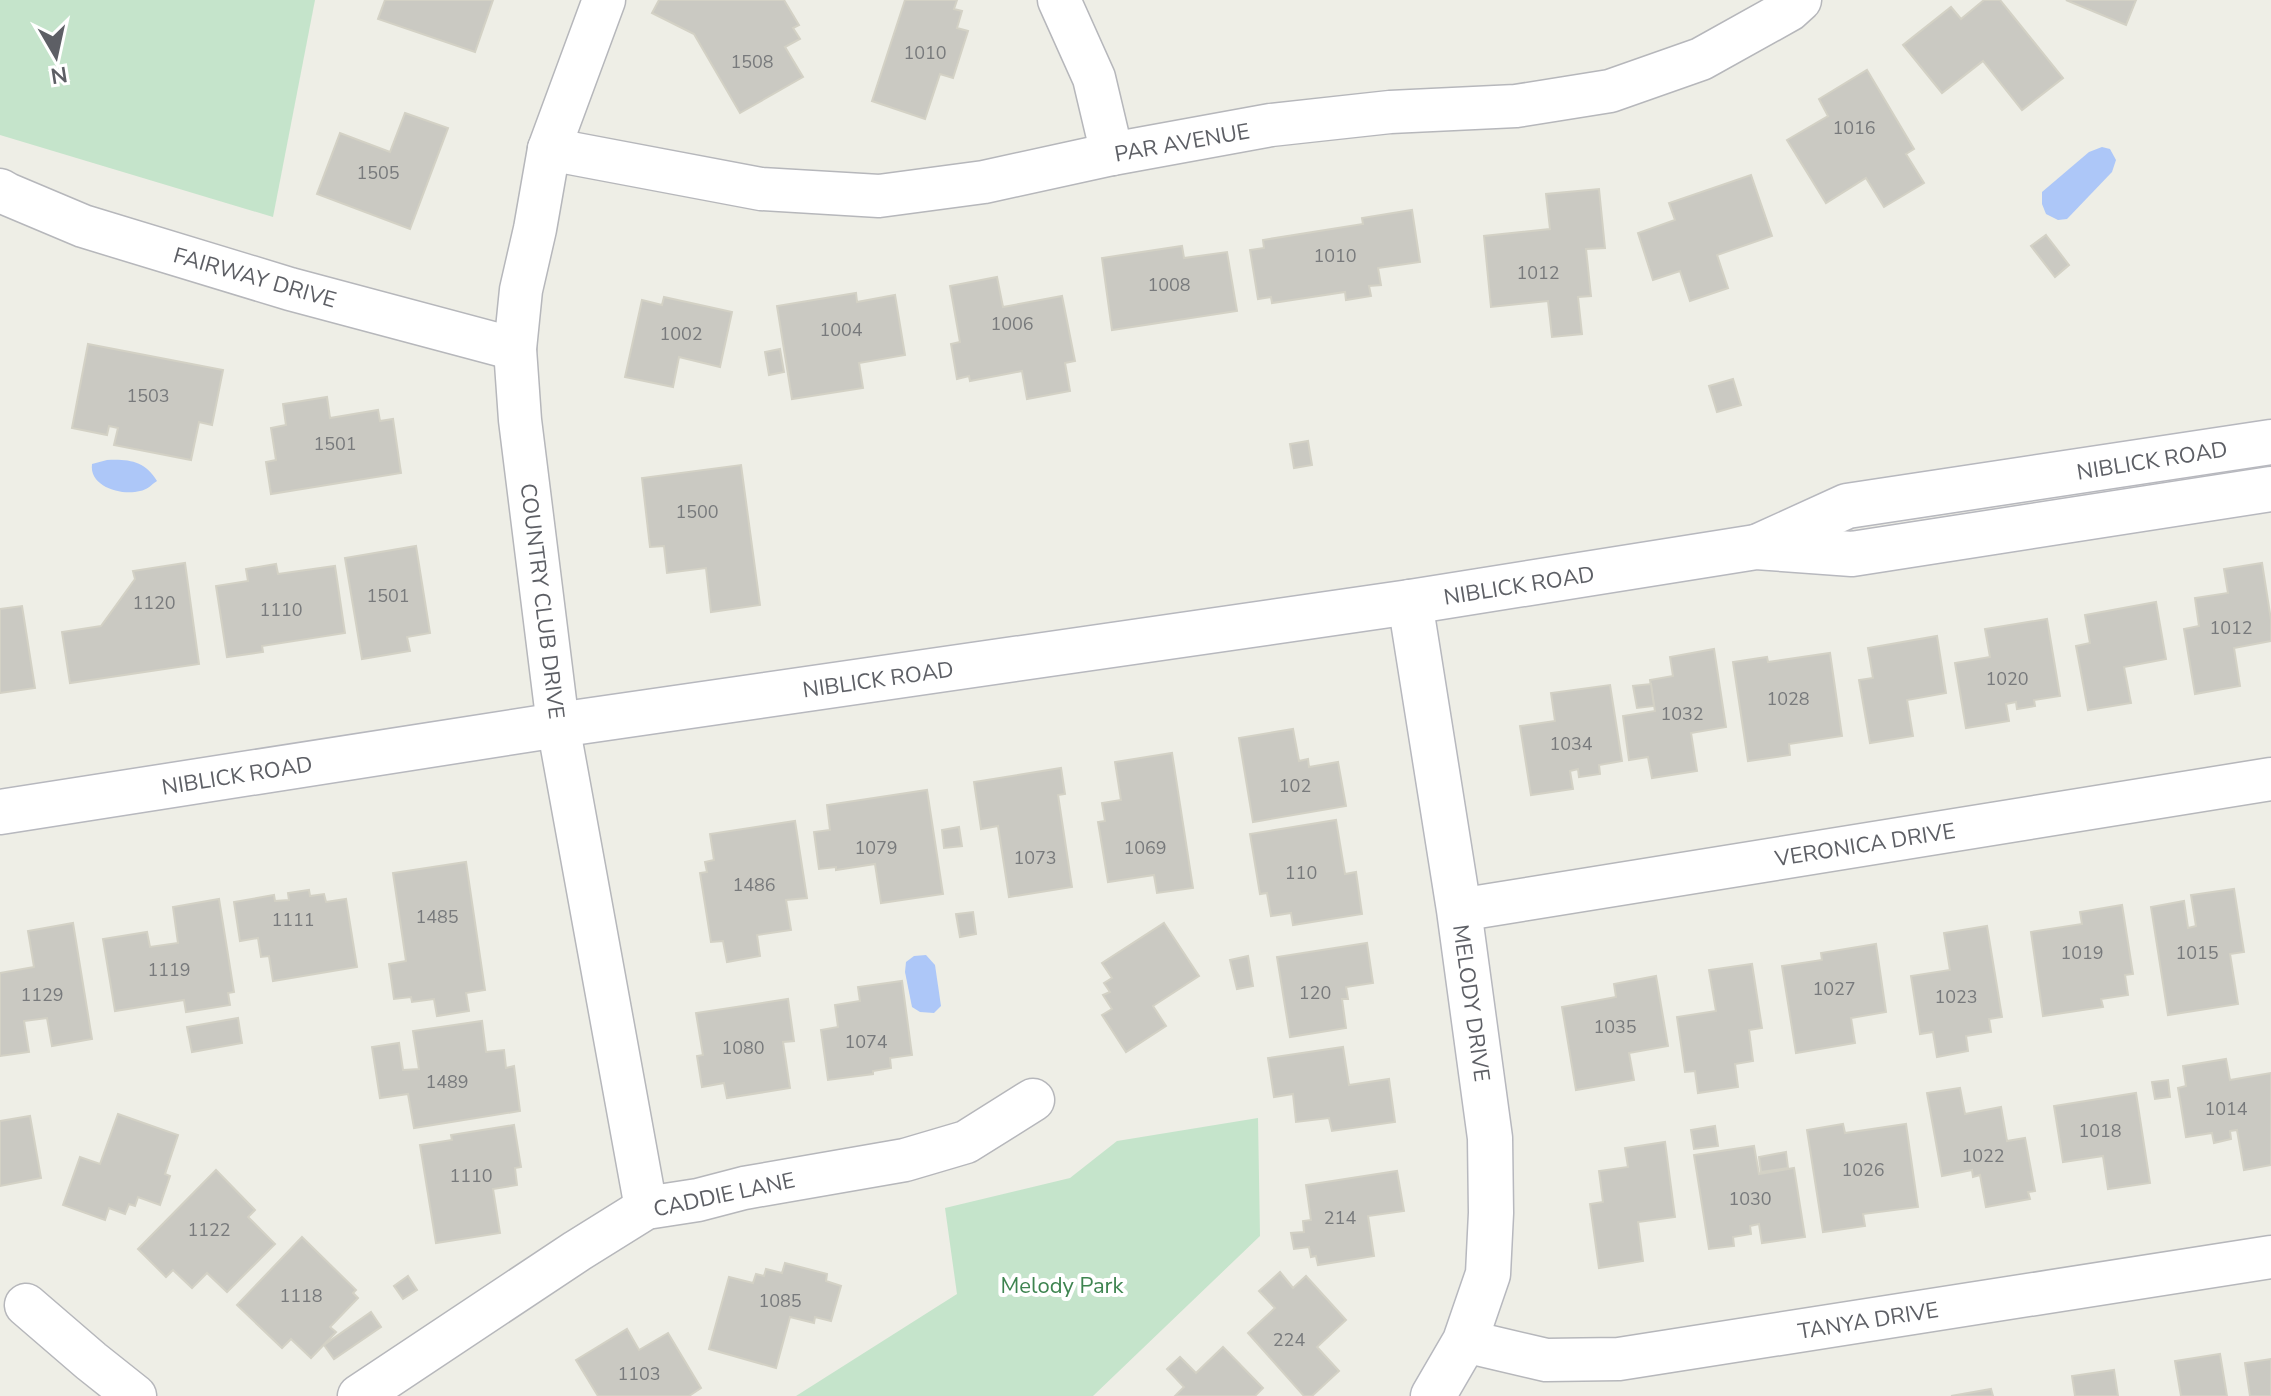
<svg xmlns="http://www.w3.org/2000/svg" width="2271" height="1396" font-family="'Nunito Sans',sans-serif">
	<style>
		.green { fill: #c5e4cb }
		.water { fill: #adc7f8 }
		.building { fill: #cac9c2; stroke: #d3d1c5; stroke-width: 2 }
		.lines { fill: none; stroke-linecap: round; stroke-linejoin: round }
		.street-casing { stroke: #b6b7bb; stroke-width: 45 }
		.secondary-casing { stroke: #b7b8be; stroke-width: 47 }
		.street { stroke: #fff; stroke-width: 42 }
		.secondary { stroke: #fff; stroke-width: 44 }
		.labels { text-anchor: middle; stroke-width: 8; stroke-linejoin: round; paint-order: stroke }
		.number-label { font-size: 18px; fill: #787a7c }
		.street-label { font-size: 22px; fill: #5d5f65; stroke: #fff }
		.park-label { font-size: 22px; fill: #3e8450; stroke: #fff }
	</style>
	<rect width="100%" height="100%" fill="#eeeee6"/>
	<g class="green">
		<polygon points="0,0 315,0 273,217 0,135"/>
		<polygon points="1258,1118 1260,1236 1093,1396 796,1396 957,1294 945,1208 1070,1178 1117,1141"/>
	</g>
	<g class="water">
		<polygon points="2102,147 2110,149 2116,160 2112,172 2067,219 2058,220 2046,214 2042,204 2042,192 2089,152"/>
		<path d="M107 460C129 459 145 461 157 481 151 485 147 490 140 491 122 496 89 487 92 464Z"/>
		<polygon points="926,955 935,965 941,1006 934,1013 920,1012 912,1007 905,972 906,962 914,956"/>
	</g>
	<g class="building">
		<polygon points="385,0 493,0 475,52 378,19"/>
		<polygon points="659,0 784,0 799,25 793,28 800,39 785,47 803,77 740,113 694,34 652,13"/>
		<polygon points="905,0 957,0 954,9 962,11 957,28 968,31 953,78 940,74 925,119 872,101"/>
		<polygon points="1984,0 2000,0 2063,78 2022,110 1983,61 1942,93 1903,45 1951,7 1961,19"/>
		<polygon points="2066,0 2136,0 2126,25"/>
		<polygon points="1867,70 1914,149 1906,154 1924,183 1884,207 1866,178 1826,203 1787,140 1828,116 1819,99"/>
		<polygon points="405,113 448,128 410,229 317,194 340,133 390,152"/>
		<polygon points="1751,175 1772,236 1717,255 1728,288 1690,301 1680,271 1653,280 1638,233 1675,220 1669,203"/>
		<polygon points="1599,189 1605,248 1586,249 1591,296 1578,297 1582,334 1552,337 1548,301 1491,307 1484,236 1550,229 1546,194"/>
		<polygon points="1412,210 1420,262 1378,268 1381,285 1369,286 1371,296 1346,300 1345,292 1272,303 1271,297 1258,299 1250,250 1264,248 1263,240 1363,224 1362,218"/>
		<polygon points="2046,235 2069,265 2055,277 2031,246"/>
		<polygon points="1182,246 1184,258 1227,252 1237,311 1112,330 1102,258"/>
		<polygon points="997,277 1003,307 1062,296 1075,361 1065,363 1070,391 1027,399 1022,371 970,381 969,376 957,379 951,344 960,342 950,286"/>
		<polygon points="856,293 857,302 895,295 905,355 859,363 863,388 792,399 777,306"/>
		<polygon points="664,297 732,312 720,367 679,357 673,387 625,377 642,300 662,305"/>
		<polygon points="88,344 223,370 212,425 199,422 191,460 114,445 118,428 109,426 107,435 72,428"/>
		<polygon points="780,349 784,372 769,375 765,352"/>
		<polygon points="1733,379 1741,405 1717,412 1709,386"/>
		<polygon points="327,397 330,418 378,410 380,421 393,419 401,473 271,494 266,462 276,460 271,428 286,425 283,404"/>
		<polygon points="1308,441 1312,465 1294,468 1290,444"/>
		<polygon points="741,465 760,605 711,612 706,568 667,573 664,546 650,547 642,478"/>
		<polygon points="416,546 430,633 407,637 410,651 362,659 345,558"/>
		<polygon points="185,563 199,664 70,683 62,632 101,626 135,579 133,571"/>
		<polygon points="2262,563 2271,620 2271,641 2234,648 2240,686 2195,694 2184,629 2199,626 2195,598 2228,593 2224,569"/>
		<polygon points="276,564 278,574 335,566 345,633 262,646 263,652 227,657 216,586 248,581 246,569"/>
		<polygon points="2156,602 2166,659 2124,667 2131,703 2088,710 2076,646 2090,643 2085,615"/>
		<polygon points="22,606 35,688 0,693 0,609"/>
		<polygon points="2047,619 2060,696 2034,700 2035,706 2017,709 2016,702 2006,704 2009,721 1966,728 1955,663 1990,657 1985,629"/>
		<polygon points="1937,636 1946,693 1907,700 1913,736 1870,743 1859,680 1873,678 1868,648"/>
		<polygon points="1714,649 1726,727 1691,733 1697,771 1652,778 1648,757 1629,760 1623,716 1655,711 1650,680 1673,676 1670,657"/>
		<polygon points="1830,653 1842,736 1789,744 1790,755 1748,761 1733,662 1767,657 1768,662"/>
		<polygon points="1651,684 1654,706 1637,708 1633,686"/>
		<polygon points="1610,685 1622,761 1599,765 1600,774 1579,777 1578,769 1570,771 1573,789 1531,795 1520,726 1555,721 1551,693"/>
		<polygon points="1293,729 1299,761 1308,759 1309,767 1338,762 1346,806 1253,822 1239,738"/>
		<polygon points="1172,753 1193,888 1157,893 1154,875 1108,882 1098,822 1105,821 1102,803 1121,800 1115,762"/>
		<polygon points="1061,768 1065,794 1058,795 1072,887 1009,897 998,826 981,829 974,782"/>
		<polygon points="927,790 943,894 881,903 875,864 836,870 836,867 819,869 814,832 830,830 827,805"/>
		<polygon points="1336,820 1345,874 1356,872 1362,914 1293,925 1291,913 1271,916 1267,893 1260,894 1250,834"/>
		<polygon points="795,821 807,898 786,900 791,930 757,935 760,956 727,962 723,941 711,942 700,873 707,872 705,862 714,860 710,834"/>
		<polygon points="959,827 962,846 944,848 942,830"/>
		<polygon points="466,862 485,990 466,993 469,1011 437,1016 434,999 412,1002 411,997 394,999 389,964 406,961 393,873"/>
		<polygon points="2234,889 2244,952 2230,954 2238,1004 2168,1015 2151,907 2184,901 2188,928 2196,926 2191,895"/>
		<polygon points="309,890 310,896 324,894 326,902 346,899 357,967 273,981 269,956 261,957 258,938 240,941 234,902 274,895 275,901 289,900 288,893"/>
		<polygon points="219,899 234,992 228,993 230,1005 186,1012 184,1000 115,1011 103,939 147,932 150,947 178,943 173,907"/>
		<polygon points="2122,905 2133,974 2125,975 2128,995 2101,999 2103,1007 2043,1016 2031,932 2082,924 2080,912"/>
		<polygon points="973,912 976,934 960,937 956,914"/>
		<polygon points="73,923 92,1039 52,1046 47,1018 24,1021 29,1052 0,1056 0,973 34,967 28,931"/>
		<polygon points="1164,923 1199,976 1153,1006 1166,1026 1126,1052 1102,1015 1112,1009 1103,995 1110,992 1104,983 1112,978 1102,963"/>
		<polygon points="1987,926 2002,1017 1989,1019 1991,1032 1966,1036 1968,1051 1937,1057 1933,1032 1920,1034 1911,976 1950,970 1944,933"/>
		<polygon points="1367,943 1373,983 1346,987 1348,999 1342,999 1346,1028 1290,1037 1277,957"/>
		<polygon points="1876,944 1886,1012 1851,1018 1855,1043 1796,1053 1782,966 1822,960 1821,953"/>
		<polygon points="1248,956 1253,986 1237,989 1230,960"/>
		<polygon points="1752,964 1762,1028 1749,1030 1753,1061 1735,1064 1738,1087 1698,1093 1695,1071 1685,1072 1677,1017 1716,1011 1709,970"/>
		<polygon points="1656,976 1668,1046 1629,1053 1634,1080 1576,1090 1562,1007 1616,997 1614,984"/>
		<polygon points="902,981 912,1055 890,1058 891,1068 873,1071 873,1074 828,1080 821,1030 838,1027 835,1005 860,1001 858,987"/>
		<polygon points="788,999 794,1041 783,1042 790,1088 727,1098 724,1083 702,1087 697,1056 703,1055 696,1013"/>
		<polygon points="238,1018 242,1043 192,1052 187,1027"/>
		<polygon points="482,1021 486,1052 504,1050 506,1068 514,1066 520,1111 414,1128 408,1094 380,1098 372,1047 399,1043 403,1070 419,1069 413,1031"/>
		<polygon points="1343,1047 1349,1085 1389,1079 1395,1122 1332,1131 1329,1118 1296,1122 1293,1094 1274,1097 1268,1058"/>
		<polygon points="2226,1059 2230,1080 2271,1073 2271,1165 2244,1170 2237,1130 2230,1131 2231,1139 2214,1143 2212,1133 2186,1137 2178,1088 2186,1086 2183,1066"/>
		<polygon points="2168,1080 2170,1097 2155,1099 2152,1082"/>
		<polygon points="1960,1088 1965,1114 2001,1107 2007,1141 2025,1138 2035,1191 2028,1192 2030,1199 1986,1207 1980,1175 1973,1177 1972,1170 1942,1176 1927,1093"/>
		<polygon points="2136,1093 2150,1183 2108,1189 2103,1156 2063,1162 2054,1106"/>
		<polygon points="118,1114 178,1135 165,1174 170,1176 160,1205 138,1197 135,1206 129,1204 125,1214 109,1208 105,1220 63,1205 80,1157 100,1164"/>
		<polygon points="30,1116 41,1178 0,1186 0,1121"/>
		<polygon points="1843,1124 1845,1133 1906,1124 1918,1207 1863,1214 1865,1226 1823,1232 1807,1130"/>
		<polygon points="514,1125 521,1167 515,1168 517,1185 493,1189 500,1233 436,1243 420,1145 452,1140 451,1135"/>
		<polygon points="1715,1126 1718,1146 1694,1149 1691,1130"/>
		<polygon points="1665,1142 1675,1217 1638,1222 1643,1261 1599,1268 1590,1204 1603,1202 1599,1171 1628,1167 1625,1148"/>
		<polygon points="1754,1146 1759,1174 1794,1168 1805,1237 1762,1243 1759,1224 1750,1226 1751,1234 1733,1237 1734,1246 1709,1249 1694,1155"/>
		<polygon points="1786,1152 1788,1168 1761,1172 1759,1157"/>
		<polygon points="216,1170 255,1210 248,1217 275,1244 227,1292 207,1273 192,1288 173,1270 166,1277 138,1249"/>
		<polygon points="1397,1171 1404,1211 1368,1216 1374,1256 1318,1265 1316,1256 1311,1257 1309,1247 1294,1249 1291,1233 1304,1232 1303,1221 1311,1220 1306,1185"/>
		<polygon points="302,1237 356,1290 353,1293 358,1298 330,1327 336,1332 311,1358 291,1339 282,1348 237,1305"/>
		<polygon points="785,1263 827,1274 826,1281 841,1286 831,1321 815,1317 814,1323 790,1317 776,1368 709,1349 729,1277 753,1283 756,1274 764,1276 766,1269 782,1273"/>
		<polygon points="1280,1272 1293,1288 1306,1276 1346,1320 1317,1347 1339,1371 1312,1396 1304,1396 1248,1333 1275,1308 1259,1291"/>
		<polygon points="408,1276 417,1290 403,1299 394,1286"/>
		<polygon points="371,1312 381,1327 334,1359 324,1345"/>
		<polygon points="627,1329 639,1350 668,1333 701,1388 689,1396 598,1396 576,1360"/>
		<polygon points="1223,1347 1263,1388 1255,1396 1175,1396 1184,1387 1167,1369 1180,1357 1196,1373"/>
		<polygon points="2220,1354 2227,1396 2181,1396 2175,1361"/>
		<polygon points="2271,1359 2271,1396 2250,1396 2245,1363"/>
		<polygon points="2114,1370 2118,1396 2075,1396 2072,1376"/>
		<polygon points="1991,1389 1993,1396 1951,1396"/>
	</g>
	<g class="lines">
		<defs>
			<g id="street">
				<polyline points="604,0 549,149 535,229 521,290 515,349 520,420 558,725 646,1208"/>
				<polyline points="1059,0 1094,78 1112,154"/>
				<polyline points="549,149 761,189 879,196 984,182 1112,154 1271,125 1390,112 1516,106 1610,91 1701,59 1789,10 1800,0"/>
				<polyline points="0,190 7,194 83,226 290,289 515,349"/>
				<polyline points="1459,910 2271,779"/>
				<polyline points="26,1305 91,1361 135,1396"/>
				<polyline points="1465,1341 1546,1360 1619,1359 2271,1257"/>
				<polyline points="359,1396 577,1251 646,1208 698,1200 744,1188 905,1160 966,1142 1033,1100"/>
			</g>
			<g id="secondary">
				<polyline points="1759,546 1847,506 2271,442"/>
				<polyline points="1410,602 1459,910 1490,1138 1491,1213 1488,1274 1465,1341 1433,1396"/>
				<polyline points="0,812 558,725 1410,602 1756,547 1852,554 2271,489"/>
			</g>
		</defs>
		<use href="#street" class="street-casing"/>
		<use href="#secondary" class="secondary-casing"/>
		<use href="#street" class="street"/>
		<use href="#secondary" class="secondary"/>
	</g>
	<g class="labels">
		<g class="number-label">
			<text x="925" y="59">1010</text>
			<text x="752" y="68">1508</text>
			<text x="1854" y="134">1016</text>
			<text x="378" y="179">1505</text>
			<text x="1335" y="262">1010</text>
			<text x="1538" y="279">1012</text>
			<text x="1169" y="291">1008</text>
			<text x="1012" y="330">1006</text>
			<text x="841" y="336">1004</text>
			<text x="681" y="340">1002</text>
			<text x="148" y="402">1503</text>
			<text x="335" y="450">1501</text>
			<text x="697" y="518">1500</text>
			<text x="388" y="602">1501</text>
			<text x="154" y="609">1120</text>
			<text x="281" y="616">1110</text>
			<text x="2231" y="634">1012</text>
			<text x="2007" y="685">1020</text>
			<text x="1788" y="705">1028</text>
			<text x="1682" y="720">1032</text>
			<text x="1571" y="750">1034</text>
			<text x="1295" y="792">102</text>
			<text x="876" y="854">1079</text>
			<text x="1145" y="854">1069</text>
			<text x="1035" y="864">1073</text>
			<text x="1301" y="879">110</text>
			<text x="754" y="891">1486</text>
			<text x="437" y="923">1485</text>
			<text x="293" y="926">1111</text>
			<text x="2082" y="959">1019</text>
			<text x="2197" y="959">1015</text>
			<text x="169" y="976">1119</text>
			<text x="1834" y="995">1027</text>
			<text x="1315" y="999">120</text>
			<text x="42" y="1001">1129</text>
			<text x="1956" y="1003">1023</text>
			<text x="1615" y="1033">1035</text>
			<text x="866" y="1048">1074</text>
			<text x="743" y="1054">1080</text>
			<text x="447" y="1088">1489</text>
			<text x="2226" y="1115">1014</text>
			<text x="2100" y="1137">1018</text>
			<text x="1983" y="1162">1022</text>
			<text x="1863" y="1176">1026</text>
			<text x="471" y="1182">1110</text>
			<text x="1750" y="1205">1030</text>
			<text x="1340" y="1224">214</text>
			<text x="209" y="1236">1122</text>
			<text x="301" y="1302">1118</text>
			<text x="780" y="1307">1085</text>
			<text x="1289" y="1346">224</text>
			<text x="639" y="1380">1103</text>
		</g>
		<g class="street-label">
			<text transform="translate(1182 142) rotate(-10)" y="8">PAR AVENUE</text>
			<text transform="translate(255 277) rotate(16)" y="8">FAIRWAY DRIVE</text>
			<text transform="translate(2152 460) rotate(-9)" y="8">NIBLICK ROAD</text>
			<text transform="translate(1519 585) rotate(-9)" y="8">NIBLICK ROAD</text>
			<text transform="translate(543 601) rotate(83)" y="8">COUNTRY CLUB DRIVE</text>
			<text transform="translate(878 679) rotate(-8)" y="8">NIBLICK ROAD</text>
			<text transform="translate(237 775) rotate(-9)" y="8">NIBLICK ROAD</text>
			<text transform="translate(1865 844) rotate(-9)" y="8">VERONICA DRIVE</text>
			<text transform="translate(1472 1003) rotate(82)" y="8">MELODY DRIVE</text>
			<text transform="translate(724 1194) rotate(-12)" y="8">CADDIE LANE</text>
			<text transform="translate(1868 1320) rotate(-9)" y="8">TANYA DRIVE</text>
		</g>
		<g class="park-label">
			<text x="1062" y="1293">Melody Park</text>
		</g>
	</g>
	<g transform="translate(56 56) rotate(171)" stroke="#ffffff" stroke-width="6" paint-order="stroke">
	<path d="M0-6L14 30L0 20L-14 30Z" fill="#5d5f65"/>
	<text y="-12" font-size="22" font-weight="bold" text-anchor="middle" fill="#5d5f65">N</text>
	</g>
</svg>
